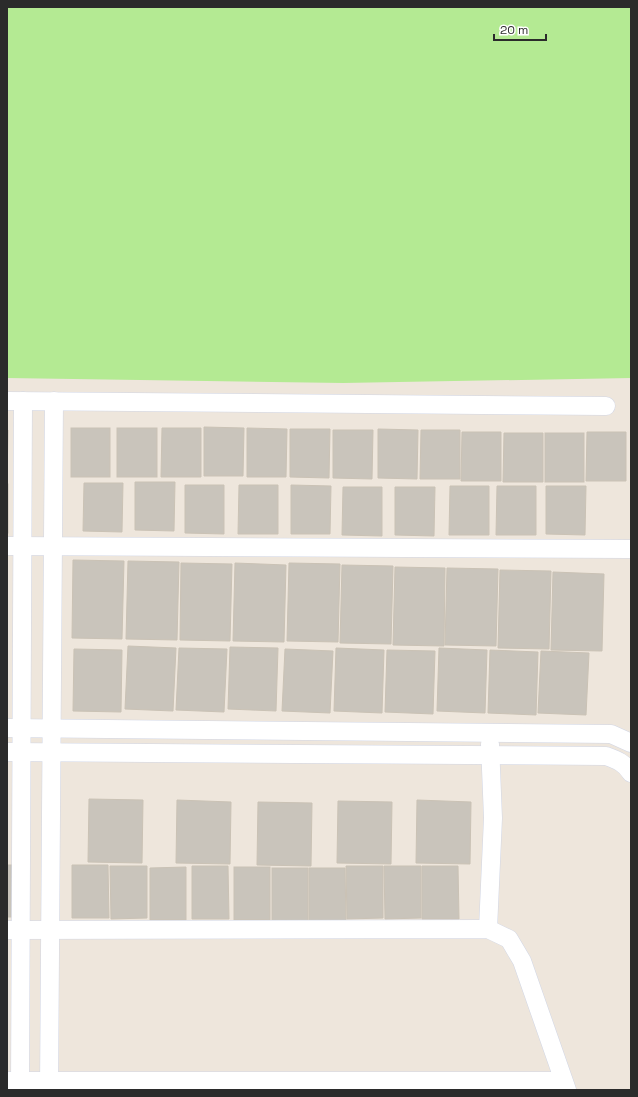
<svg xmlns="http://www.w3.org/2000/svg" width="638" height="1097" font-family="'Space Grotesk',sans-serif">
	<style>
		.green { fill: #b4ea93 }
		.building { fill: #c9c4bb; stroke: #cac2b5 }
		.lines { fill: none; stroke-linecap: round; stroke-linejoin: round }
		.minor-casing { stroke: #d1d6e5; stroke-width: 19 }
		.minor { stroke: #fff; stroke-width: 18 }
	</style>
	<rect width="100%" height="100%" fill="#eee6dc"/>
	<polygon class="green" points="7,7 631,7 631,378 343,383 7,378"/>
	<g class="building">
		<polygon points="204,427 244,428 243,476 204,476"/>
		<rect x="71" y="428" width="39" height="49"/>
		<rect x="117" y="428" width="40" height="49"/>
		<polygon points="162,428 201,428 201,477 161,477"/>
		<polygon points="247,428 287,429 286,477 247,477"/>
		<polygon points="290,429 330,429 329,478 290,477"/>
		<polygon points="378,429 418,430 417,479 378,478"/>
		<polygon points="7,430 8,430 7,479"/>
		<polygon points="333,430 373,430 372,479 333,478"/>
		<polygon points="421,430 460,430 460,479 420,479"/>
		<polygon points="462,432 501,432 501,481 461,481"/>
		<polygon points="587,432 626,432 626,481 586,481"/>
		<polygon points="504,433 543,433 543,482 503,482"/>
		<rect x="545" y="433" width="39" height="49"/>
		<polygon points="135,482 175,482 174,531 135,530"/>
		<polygon points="84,483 123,483 122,532 83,531"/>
		<rect x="7" y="484" width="1" height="49"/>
		<polygon points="185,485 224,485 224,534 185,533"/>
		<polygon points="239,485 278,485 278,534 238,534"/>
		<polygon points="291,485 331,486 330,534 291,534"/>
		<polygon points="450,486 489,486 489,535 449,535"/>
		<polygon points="497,486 536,486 536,535 496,535"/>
		<polygon points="546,486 586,486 585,535 546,534"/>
		<polygon points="343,487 382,487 382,536 342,535"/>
		<polygon points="395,487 435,487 434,536 395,535"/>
		<polygon points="73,560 124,561 122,639 72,638"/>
		<polygon points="128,561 179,562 177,640 126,639"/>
		<polygon points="181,563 232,564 230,641 180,640"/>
		<polygon points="235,563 286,565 284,642 233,641"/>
		<polygon points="289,563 340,564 338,642 287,641"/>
		<polygon points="342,565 393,566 391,644 340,643"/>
		<polygon points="395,567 445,568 444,646 393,645"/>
		<polygon points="447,568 498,569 496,646 445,645"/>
		<polygon points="500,570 551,571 549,649 498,648"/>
		<polygon points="553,572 604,574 602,651 551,650"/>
		<polygon points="128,646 176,648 173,711 125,709"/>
		<polygon points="230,647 278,648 276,711 228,709"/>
		<polygon points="179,648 227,649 224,712 176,710"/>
		<polygon points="336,648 384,650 382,713 334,711"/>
		<polygon points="439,648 487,650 485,713 437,711"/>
		<polygon points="74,649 122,650 121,712 73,711"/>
		<polygon points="285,649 333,651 330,713 282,711"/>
		<polygon points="387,650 435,651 433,714 385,712"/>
		<polygon points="490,650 538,652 536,715 488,713"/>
		<polygon points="541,651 589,653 586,715 538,713"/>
		<polygon points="89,799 143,800 142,863 88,862"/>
		<polygon points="177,800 231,802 230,864 176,863"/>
		<polygon points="417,800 471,802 470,864 416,863"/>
		<polygon points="338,801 392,802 391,864 337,863"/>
		<polygon points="258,802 312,803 311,866 257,865"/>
		<polygon points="7,865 13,865 12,917 7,917"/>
		<polygon points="72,865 108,865 109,918 72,918"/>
		<polygon points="110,866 147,866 147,918 111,919"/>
		<polygon points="192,866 228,866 229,919 192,919"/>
		<polygon points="346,866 383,866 383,918 347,919"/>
		<polygon points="384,866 421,866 421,918 385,919"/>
		<polygon points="422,866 458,866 459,919 422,919"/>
		<polygon points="186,867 186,920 150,920 150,868"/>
		<rect x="234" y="867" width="36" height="53"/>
		<rect x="272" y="868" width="36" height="53"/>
		<polygon points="309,868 345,868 346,921 309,921"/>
	</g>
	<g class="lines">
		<defs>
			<g id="minor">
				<polyline points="7,401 606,406"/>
				<polyline points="7,546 631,549"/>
				<polyline points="7,728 611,734 631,743"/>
				<path d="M7 752 606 756C617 760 625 763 631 773"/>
				<polyline points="488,929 493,818 490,744"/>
				<polyline points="7,930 488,929 509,939 522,961 567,1090"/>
				<polyline points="7,1081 563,1081"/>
				<polyline points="20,1090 23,401"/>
				<polyline points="49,1090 54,401"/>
			</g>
		</defs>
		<use href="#minor" class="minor-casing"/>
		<use href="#minor" class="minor"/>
	</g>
	<rect width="638" height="1097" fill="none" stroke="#2b2b2b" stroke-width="16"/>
	<path d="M494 34v6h52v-6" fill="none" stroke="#2b2b2b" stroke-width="2"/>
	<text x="500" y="34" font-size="12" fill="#2b2b2b" stroke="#ffffff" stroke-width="3" paint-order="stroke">20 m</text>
</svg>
